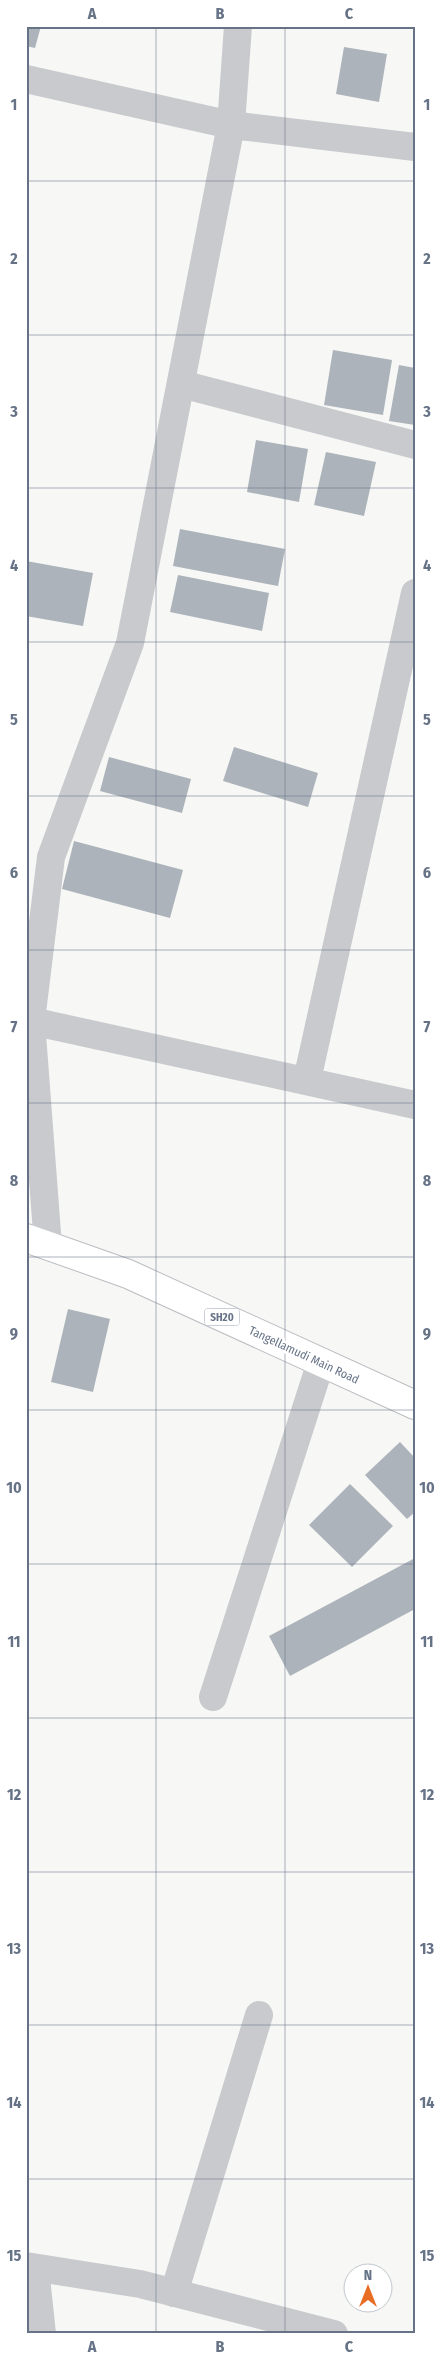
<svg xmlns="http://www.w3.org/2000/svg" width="441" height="2360" font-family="'Fira Sans Condensed',sans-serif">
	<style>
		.building { fill: #acb3ba }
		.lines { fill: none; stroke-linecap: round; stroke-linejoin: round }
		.major-casing { stroke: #babdc2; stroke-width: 30 }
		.minor { stroke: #c8cace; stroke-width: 28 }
		.major { stroke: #fff; stroke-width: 28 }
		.grid { fill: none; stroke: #667387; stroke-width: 1; stroke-opacity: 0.55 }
		.labels { text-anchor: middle; stroke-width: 5; stroke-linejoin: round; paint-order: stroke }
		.shield { fill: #fff; stroke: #949dab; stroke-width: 1 }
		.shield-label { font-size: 11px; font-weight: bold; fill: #667387 }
		.street-label { font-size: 12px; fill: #667387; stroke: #fff }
		.neatline { fill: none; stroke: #667387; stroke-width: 2 }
		.grid-label { font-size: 16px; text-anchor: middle; font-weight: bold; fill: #667387 }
	</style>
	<rect width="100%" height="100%" fill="#f7f8f5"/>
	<g class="building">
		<polygon points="26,26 41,26 35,48 26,46"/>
		<polygon points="344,47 387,54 379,102 336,94"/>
		<polygon points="333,350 392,360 383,415 324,405"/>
		<polygon points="399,365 415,368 415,425 389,421"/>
		<polygon points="256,440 308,449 299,502 247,492"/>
		<polygon points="326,452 376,462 364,516 314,505"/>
		<polygon points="180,529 285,549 278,586 173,566"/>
		<polygon points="26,561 93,573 83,626 26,616"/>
		<polygon points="178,575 269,593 262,631 170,612"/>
		<polygon points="234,747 318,773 308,807 223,781"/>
		<polygon points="109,757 191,779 182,813 100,791"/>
		<polygon points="74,841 183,870 170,918 62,889"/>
		<polygon points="68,1309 110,1319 93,1392 51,1382"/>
		<polygon points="400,1442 415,1458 415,1512 407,1519 365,1475"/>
		<polygon points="350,1484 393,1526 352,1567 309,1525"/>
		<polygon points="415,1558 415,1609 290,1676 269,1636"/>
	</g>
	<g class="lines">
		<defs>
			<polyline id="major" points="26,1238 128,1274 415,1405"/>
		</defs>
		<use href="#major" class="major-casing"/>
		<g class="minor">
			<polyline points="26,79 231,125 415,147"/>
			<polyline points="181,384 415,445"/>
			<polyline points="31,1021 415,1105"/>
			<polyline points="307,1080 415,593"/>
			<polyline points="48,1246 31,1021 51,857 130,643 231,125 238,26"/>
			<polyline points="213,1697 321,1362"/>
			<polyline points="26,2266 140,2284 334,2334"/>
			<polyline points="35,2268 42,2334"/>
			<polyline points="174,2293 259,2015"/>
		</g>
		<use href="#major" class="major"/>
	</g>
	<path class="grid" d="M156 26V2334M285 26V2334M26 181H415M26 335H415M26 488H415M26 642H415M26 796H415M26 950H415M26 1103H415M26 1257H415M26 1410H415M26 1564H415M26 1718H415M26 1872H415M26 2025H415M26 2179H415"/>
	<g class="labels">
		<rect class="shield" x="204.5" y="1308.5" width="35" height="17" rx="4"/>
		<g class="shield-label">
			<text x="222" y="1321">SH20</text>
		</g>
		<g class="street-label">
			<text transform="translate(304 1355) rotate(25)" y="4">Tangellamudi Main Road</text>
		</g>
	</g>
	<rect width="441" height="2360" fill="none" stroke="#ffffff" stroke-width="55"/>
	<g transform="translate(368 2288)"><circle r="24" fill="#ffffff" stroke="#c2c7cf"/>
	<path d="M0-4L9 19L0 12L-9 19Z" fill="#e86e25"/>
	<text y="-8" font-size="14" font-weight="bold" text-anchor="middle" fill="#667387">N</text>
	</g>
	<rect x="28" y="28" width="386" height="2304" class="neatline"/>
	<g class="grid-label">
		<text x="92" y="19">A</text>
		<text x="220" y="19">B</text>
		<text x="349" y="19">C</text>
		<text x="14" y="110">1</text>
		<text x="427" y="110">1</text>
		<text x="14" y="264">2</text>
		<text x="427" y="264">2</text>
		<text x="14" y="417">3</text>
		<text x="427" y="417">3</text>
		<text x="14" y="571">4</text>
		<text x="427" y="571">4</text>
		<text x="14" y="725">5</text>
		<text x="427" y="725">5</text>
		<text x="14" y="878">6</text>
		<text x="427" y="878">6</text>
		<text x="14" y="1032">7</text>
		<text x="427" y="1032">7</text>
		<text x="14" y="1186">8</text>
		<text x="427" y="1186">8</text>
		<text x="14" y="1339">9</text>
		<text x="427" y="1339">9</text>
		<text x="14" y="1493">10</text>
		<text x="427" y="1493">10</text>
		<text x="14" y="1647">11</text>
		<text x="427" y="1647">11</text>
		<text x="14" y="1800">12</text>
		<text x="427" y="1800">12</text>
		<text x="14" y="1954">13</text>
		<text x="427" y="1954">13</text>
		<text x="14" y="2108">14</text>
		<text x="427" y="2108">14</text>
		<text x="14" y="2261">15</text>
		<text x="427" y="2261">15</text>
		<text x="92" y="2352">A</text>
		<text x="220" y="2352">B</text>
		<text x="349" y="2352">C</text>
	</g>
</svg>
